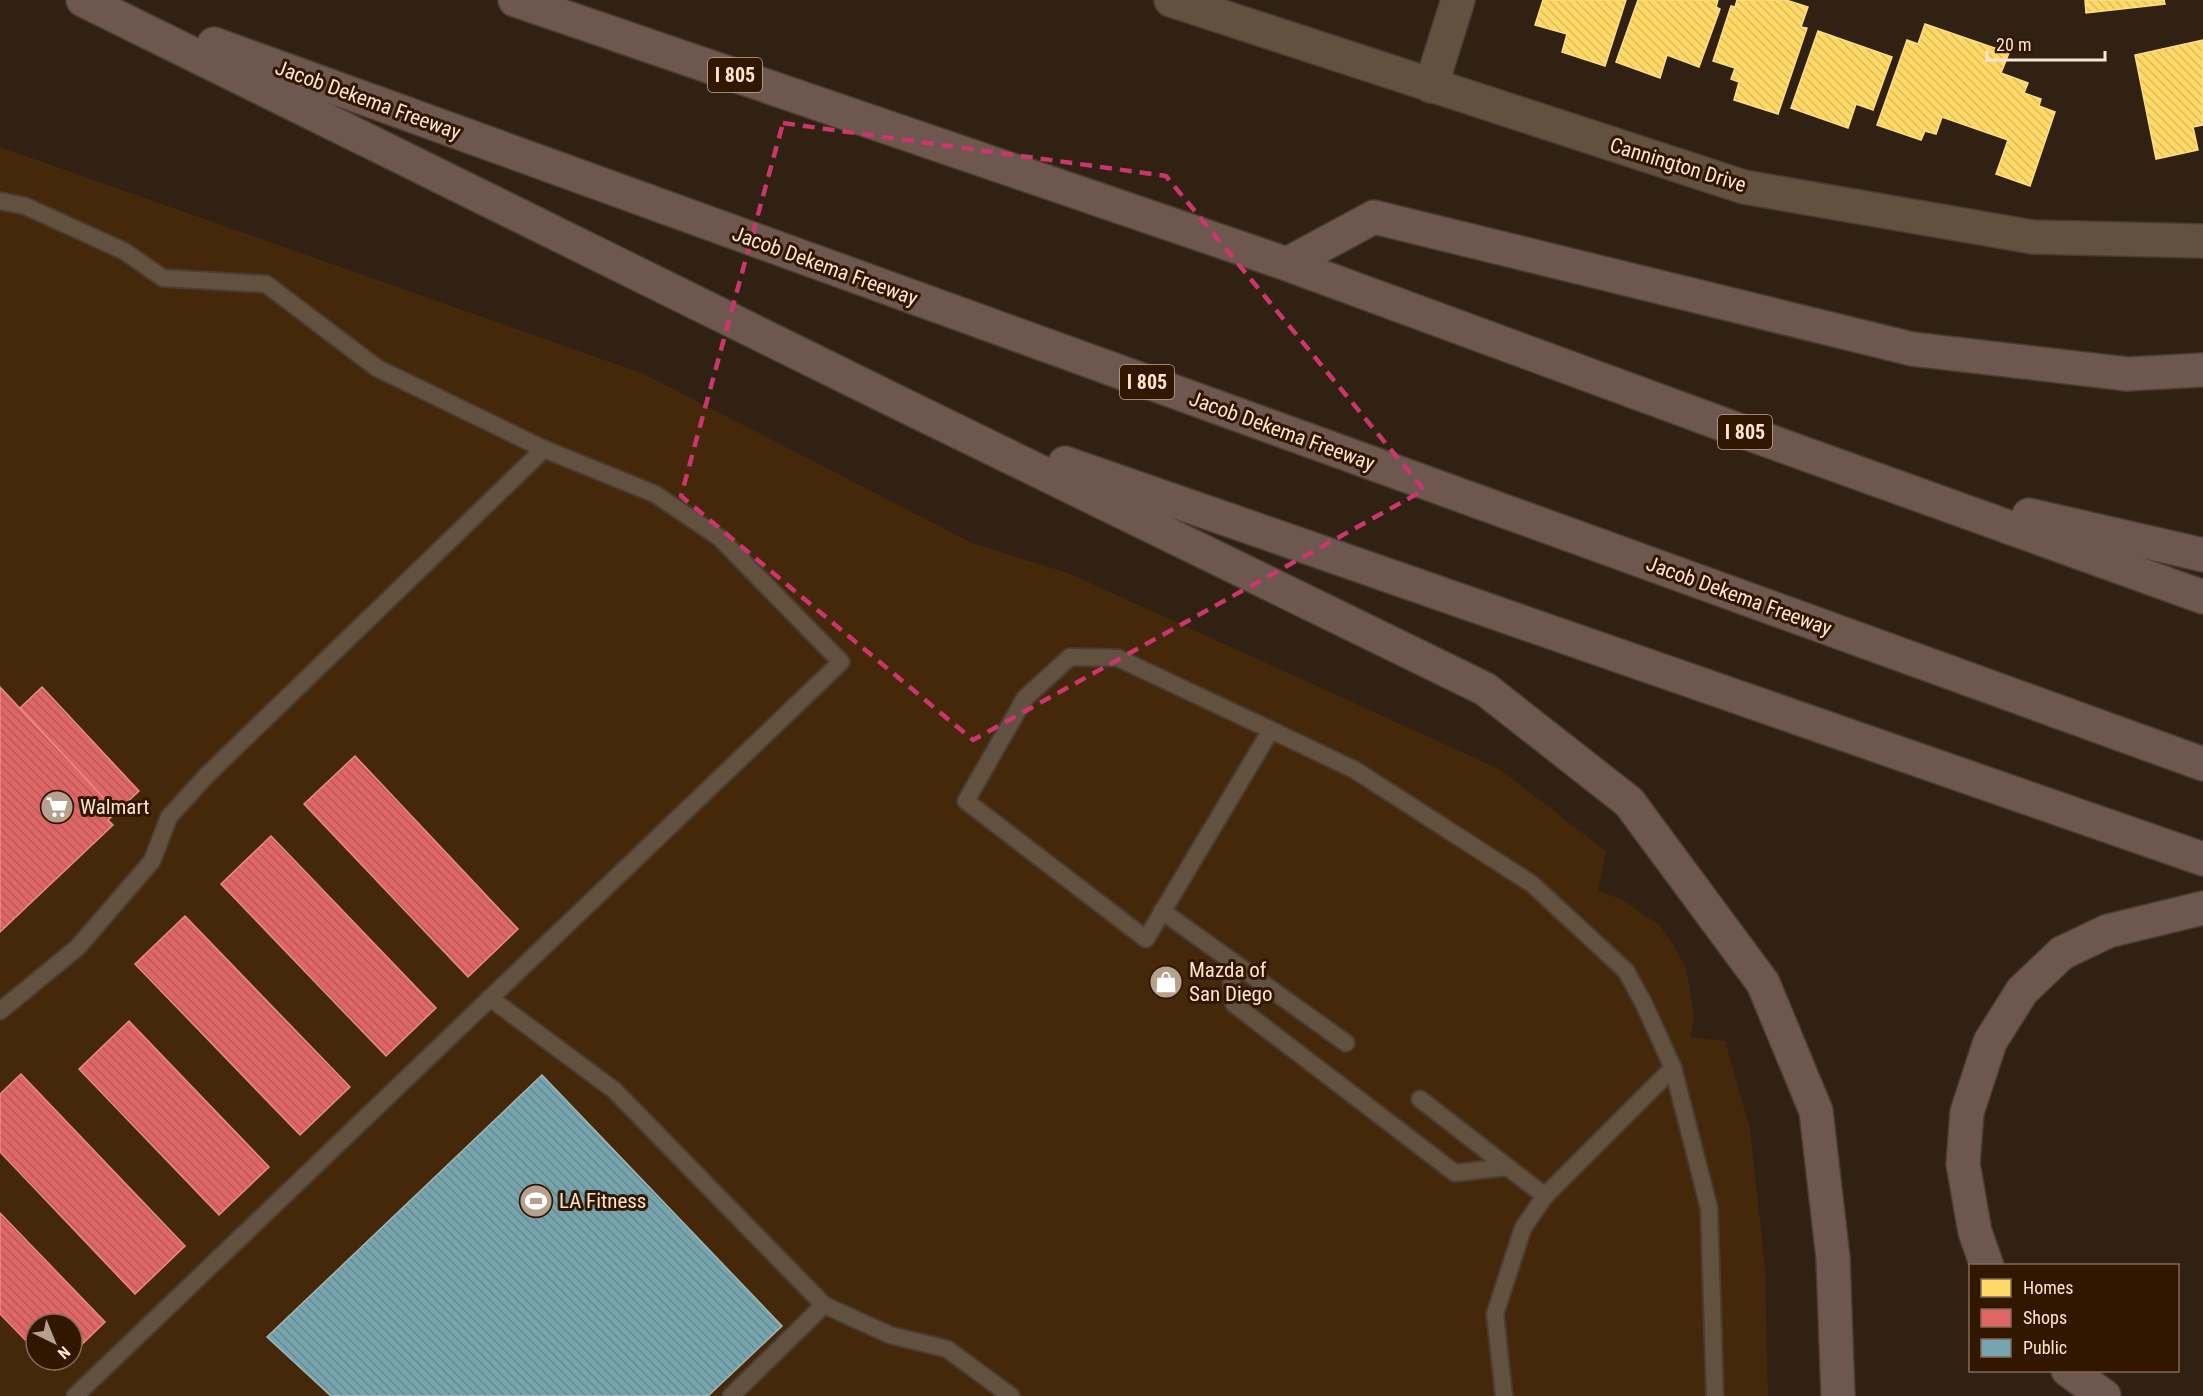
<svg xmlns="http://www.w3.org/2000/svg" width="2203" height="1396" font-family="'Roboto Condensed',sans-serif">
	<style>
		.built { fill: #45280a; fill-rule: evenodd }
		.homes { fill: url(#homes-back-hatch); stroke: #ffdd86; stroke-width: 1.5 }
		.shops { fill: url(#shops-back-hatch); stroke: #e98c86; stroke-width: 1.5 }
		.public { fill: url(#public-back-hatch); stroke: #9fb8b9; stroke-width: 1.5 }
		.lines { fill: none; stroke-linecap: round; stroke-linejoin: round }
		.service-casing { stroke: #493c31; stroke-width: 20 }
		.minor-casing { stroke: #493c31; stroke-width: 36 }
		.motorway-casing { stroke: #493c31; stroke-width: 36 }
		.service { stroke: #635140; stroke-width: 16 }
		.minor { stroke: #635140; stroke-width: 33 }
		.motorway { stroke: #6e574e; stroke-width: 33 }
		.marked { fill: none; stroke: #cb376d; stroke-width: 4.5; stroke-dasharray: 12 8; stroke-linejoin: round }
		.labels { text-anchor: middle; stroke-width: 6; stroke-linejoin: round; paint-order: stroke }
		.shield { fill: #321700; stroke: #c1a792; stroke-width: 1.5 }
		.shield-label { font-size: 20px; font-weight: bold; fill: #fee5d1 }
		.street-label { font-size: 21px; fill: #fee5d1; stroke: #321700 }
		.poi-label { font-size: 21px; fill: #fee5d1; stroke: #321700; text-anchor: start }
	</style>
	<defs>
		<pattern id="homes-back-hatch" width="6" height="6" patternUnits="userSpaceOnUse" patternTransform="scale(1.5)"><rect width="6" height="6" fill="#ffd966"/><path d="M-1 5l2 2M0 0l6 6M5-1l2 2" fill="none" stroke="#dbbb5e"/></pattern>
		<pattern id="shops-back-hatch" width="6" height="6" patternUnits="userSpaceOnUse" patternTransform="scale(1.5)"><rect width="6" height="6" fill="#e06666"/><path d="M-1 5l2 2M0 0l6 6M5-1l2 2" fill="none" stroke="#b45c5a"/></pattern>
		<pattern id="public-back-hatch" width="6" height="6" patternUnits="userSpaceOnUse" patternTransform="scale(1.5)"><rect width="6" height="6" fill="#76a5af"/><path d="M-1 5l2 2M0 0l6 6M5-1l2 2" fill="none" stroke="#69888d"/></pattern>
	</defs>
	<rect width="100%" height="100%" fill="#302113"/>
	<path class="built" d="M0 147 644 374 972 543 1068 573 1499 769 1606 851 1598 891 1621 899 1660 926 1674 946 1686 968 1694 1017 1691 1037 1725 1041 1750 1129 1765 1268 1768 1396H0ZM36 1324H72V1360H36Z"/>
	<g class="homes">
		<polygon points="1543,0 1626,0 1605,66 1562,52 1567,34 1535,25"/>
		<polygon points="1638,0 1718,0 1716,7 1720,9 1699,67 1667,55 1660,78 1616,62"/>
		<polygon points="1737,0 1786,0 1808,7 1801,27 1807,28 1778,114 1734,100 1739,82 1731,79 1735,68 1713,61 1731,6 1735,7"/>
		<polygon points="2085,0 2164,0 2165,4 2086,13"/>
		<polygon points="1925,24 2009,53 2001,73 2028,83 2024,93 2041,99 2039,106 2055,112 2030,186 1996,174 2008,140 1942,117 1936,134 1925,131 1921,140 1877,125 1907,40 1918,44"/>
		<polygon points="1818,31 1892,57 1873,110 1856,104 1848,128 1791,108"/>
		<polygon points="2203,40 2203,125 2193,127 2198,150 2156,159 2135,55"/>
	</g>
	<g class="shops">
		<polygon points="0,687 117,812 108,820 113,825 0,932"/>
		<polygon points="42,687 139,791 117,812 20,708"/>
		<polygon points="355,756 518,929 468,977 304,804"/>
		<polygon points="271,836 436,1008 386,1056 221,884"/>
		<polygon points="185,916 350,1087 300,1135 135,964"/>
		<polygon points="129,1021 269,1167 219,1215 79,1069"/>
		<polygon points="21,1074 185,1246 135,1294 0,1152 0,1094"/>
		<polygon points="0,1213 105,1322 72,1354 72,1324 36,1324 36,1351 0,1314"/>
		<polygon points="44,1360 65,1360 55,1370"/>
	</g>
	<polygon class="public" points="542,1075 782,1326 708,1396 331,1396 267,1337"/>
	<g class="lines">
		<defs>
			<g id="service">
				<polyline points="0,201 25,206 124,251 163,278 266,284 377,368 544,449 655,494 720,538 841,662 75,1396"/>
				<polyline points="1271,730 1118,658 1070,657 1025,698 966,801 1146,939 1271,730 1355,770 1532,884 1626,971 1644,1004 1673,1068"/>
				<polyline points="1162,911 1346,1043"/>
				<polyline points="1229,959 1234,1004 1455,1173 1507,1167"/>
				<polyline points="490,998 614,1090 824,1305 890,1335 947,1349 1011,1396"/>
				<polyline points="0,1011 78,947 152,861 169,817 206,776 544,449"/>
				<polyline points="1420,1099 1545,1196"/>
				<polyline points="731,1396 824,1305"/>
				<polyline points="1504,1396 1495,1314 1523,1228 1545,1196 1673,1068 1709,1208 1715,1396"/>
			</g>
			<g id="minor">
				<polyline points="1171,0 1744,187 2033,237 2203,241"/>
				<polyline points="1431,86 1458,0"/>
			</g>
			<g id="motorway">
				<polyline points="83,0 889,398 1485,689 1629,802 1763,983 1816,1111 1833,1258 1838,1396"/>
				<polyline points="515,0 1287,264 1733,428 2203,597"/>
				<polyline points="214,44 2203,764"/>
				<polyline points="1287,264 1374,217 1912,349 2127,374 2203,370"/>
				<polyline points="1065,463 2203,859"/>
				<polyline points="2029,515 2203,555"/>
				<polyline points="1987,1266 1975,1232 1963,1164 1967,1112 1990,1042 2022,991 2062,953 2108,931 2203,908"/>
				<polyline points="2068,1370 2104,1396"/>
			</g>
		</defs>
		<use href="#service" class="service-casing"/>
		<use href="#minor" class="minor-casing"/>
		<use href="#motorway" class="motorway-casing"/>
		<use href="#service" class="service"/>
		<use href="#minor" class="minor"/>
		<use href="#motorway" class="motorway"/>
	</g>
	<path class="marked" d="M783 123 1166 176 1424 490 973 740 681 496Z"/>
	<defs>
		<symbol id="supermarket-disc" viewBox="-11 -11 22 22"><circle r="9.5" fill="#b6a08e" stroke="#321700"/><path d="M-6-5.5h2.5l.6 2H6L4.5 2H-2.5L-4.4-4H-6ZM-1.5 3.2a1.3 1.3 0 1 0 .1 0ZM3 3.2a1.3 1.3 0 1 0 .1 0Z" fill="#fff"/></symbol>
		<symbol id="shop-disc" viewBox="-11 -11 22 22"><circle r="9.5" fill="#b6a08e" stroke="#321700"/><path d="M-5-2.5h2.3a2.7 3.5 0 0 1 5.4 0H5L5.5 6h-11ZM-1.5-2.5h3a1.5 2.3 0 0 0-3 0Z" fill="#fff"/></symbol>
		<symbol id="stadium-disc" viewBox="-11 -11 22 22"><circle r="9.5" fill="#b6a08e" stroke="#321700"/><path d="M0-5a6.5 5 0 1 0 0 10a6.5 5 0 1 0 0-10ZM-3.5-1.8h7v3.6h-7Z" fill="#fff"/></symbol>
	</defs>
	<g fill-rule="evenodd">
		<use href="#supermarket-disc" x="38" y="788" width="38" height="38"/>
		<use href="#shop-disc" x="1147" y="963" width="38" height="38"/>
		<use href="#stadium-disc" x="517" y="1182" width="38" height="38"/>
	</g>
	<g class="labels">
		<g class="shield">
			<rect x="708" y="58" width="54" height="34" rx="4.5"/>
			<rect x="1120" y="365" width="54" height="34" rx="4.5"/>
			<rect x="1718" y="415" width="54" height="34" rx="4.5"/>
		</g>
		<g class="shield-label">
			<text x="735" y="82">I 805</text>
			<text x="1147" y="389">I 805</text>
			<text x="1745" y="439">I 805</text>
		</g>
		<g class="street-label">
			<text transform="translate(368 100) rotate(20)" y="7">Jacob Dekema Freeway</text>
			<text transform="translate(1678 165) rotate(17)" y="7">Cannington Drive</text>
			<text transform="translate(825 266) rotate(20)" y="7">Jacob Dekema Freeway</text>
			<text transform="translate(1282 431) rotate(20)" y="7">Jacob Dekema Freeway</text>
			<text transform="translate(1739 596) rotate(20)" y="7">Jacob Dekema Freeway</text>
		</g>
		<g class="poi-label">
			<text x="80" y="814">Walmart</text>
			<text x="1189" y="977">Mazda of<tspan x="1189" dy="24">San Diego</tspan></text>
			<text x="559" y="1208">LA Fitness</text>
		</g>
	</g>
	<rect x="1969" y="1264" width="210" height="108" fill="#321700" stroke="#846954" stroke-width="1.5"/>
	<rect x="1981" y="1279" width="30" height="18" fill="#ffd966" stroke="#846954" stroke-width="1.5"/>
	<text x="2023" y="1294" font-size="18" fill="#fee5d1">Homes</text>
	<rect x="1981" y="1309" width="30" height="18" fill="#e06666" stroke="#846954" stroke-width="1.5"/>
	<text x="2023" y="1324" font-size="18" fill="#fee5d1">Shops</text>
	<rect x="1981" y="1339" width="30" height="18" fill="#76a5af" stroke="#846954" stroke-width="1.5"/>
	<text x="2023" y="1354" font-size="18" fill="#fee5d1">Public</text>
	<g transform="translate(54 1342) rotate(137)"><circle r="28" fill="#321700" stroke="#846954" stroke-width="1.5"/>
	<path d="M0-4.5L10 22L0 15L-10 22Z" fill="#b6a08e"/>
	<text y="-9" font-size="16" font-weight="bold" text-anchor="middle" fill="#fee5d1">N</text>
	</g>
	<path d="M1987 51v9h118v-9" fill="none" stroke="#fee5d1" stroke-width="3"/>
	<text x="1996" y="51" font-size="18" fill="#fee5d1" stroke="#321700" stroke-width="4.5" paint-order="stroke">20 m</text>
</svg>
